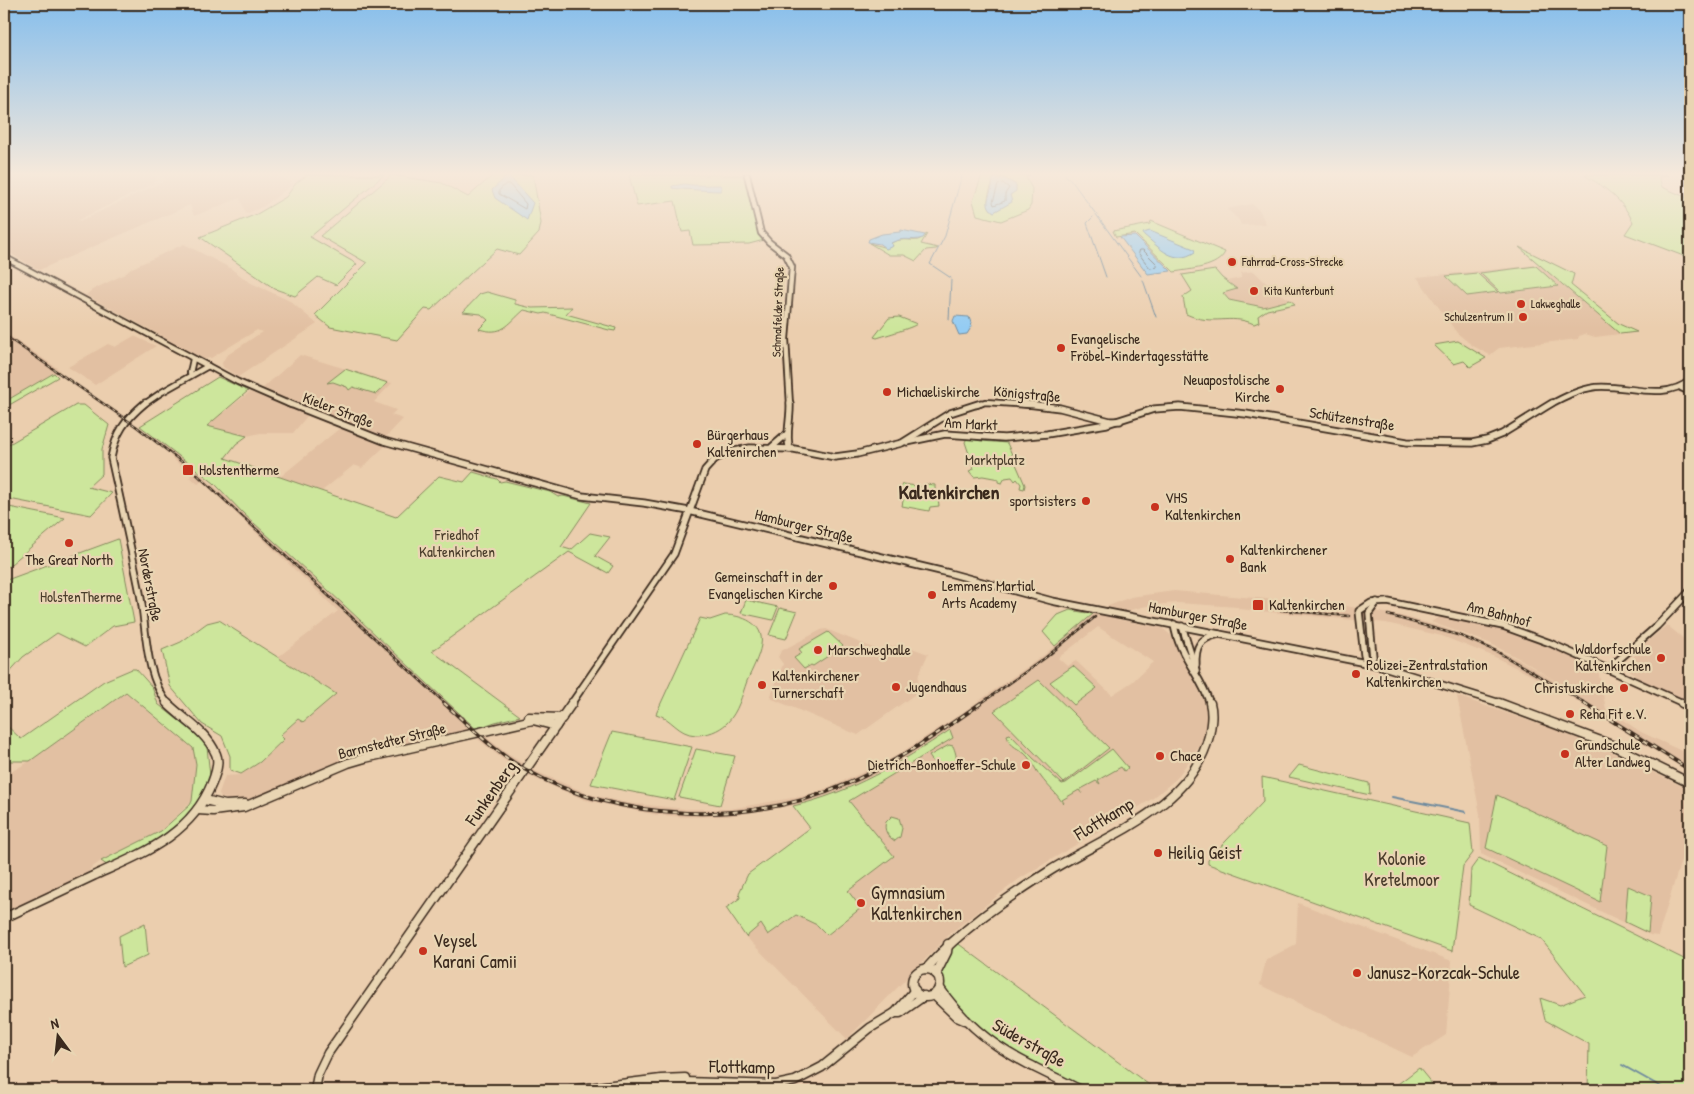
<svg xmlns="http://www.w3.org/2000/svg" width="1694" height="1094" font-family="'Patrick Hand',sans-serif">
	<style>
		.built { fill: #e2c0a2; fill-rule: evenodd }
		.green { fill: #cde69c; stroke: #84885d; fill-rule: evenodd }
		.water { fill: #94ccf3; stroke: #708b9e }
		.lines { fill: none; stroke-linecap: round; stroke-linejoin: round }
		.shore { stroke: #5f6b73; stroke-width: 1 }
		.stream-far1 { stroke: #708b9e; stroke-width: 1 }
		.stream { stroke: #708b9e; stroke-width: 2 }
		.secondary-far2-casing { stroke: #3b2a1e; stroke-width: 8 }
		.secondary-far1-casing { stroke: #3b2a1e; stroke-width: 9 }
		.secondary-casing { stroke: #3b2a1e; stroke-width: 11 }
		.secondary-far2 { stroke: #e9d5b3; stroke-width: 4.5 }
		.secondary-far1 { stroke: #e9d5b3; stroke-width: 5.5 }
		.secondary { stroke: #e9d5b3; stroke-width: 8 }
		.rail-far1-casing { stroke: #3b2a1e; stroke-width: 2.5 }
		.rail-casing { stroke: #3b2a1e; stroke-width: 4 }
		.rail-far1 { stroke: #e9d5b3; stroke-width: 1; stroke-dasharray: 3; stroke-linecap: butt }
		.rail { stroke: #e9d5b3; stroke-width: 2; stroke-dasharray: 5; stroke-linecap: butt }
		.poi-dot { fill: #c8321e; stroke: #e9d5b3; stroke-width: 2 }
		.labels { text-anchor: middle; stroke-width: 4.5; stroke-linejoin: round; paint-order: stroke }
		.far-poi-label { font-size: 12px; fill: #3b2a1e; stroke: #e9d5b3; text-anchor: start }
		.far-street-label { font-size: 12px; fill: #3b2a1e; stroke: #e9d5b3 }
		.poi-label { font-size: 15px; fill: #3b2a1e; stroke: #e9d5b3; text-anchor: start }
		.street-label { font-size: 15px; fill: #3b2a1e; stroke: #e9d5b3 }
		.park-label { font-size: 15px; fill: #4a3d2b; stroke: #e9d5b3 }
		.near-street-label { font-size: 18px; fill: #3b2a1e; stroke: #e9d5b3 }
		.near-poi-label { font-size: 18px; fill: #3b2a1e; stroke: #e9d5b3; text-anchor: start }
		.near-park-label { font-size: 18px; fill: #4a3d2b; stroke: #e9d5b3 }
		.district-label { font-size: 20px; font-weight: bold; fill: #3b2a1e; stroke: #e9d5b3 }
	</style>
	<rect width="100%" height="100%" fill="#ebceae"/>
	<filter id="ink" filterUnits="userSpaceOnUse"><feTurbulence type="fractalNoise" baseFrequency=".02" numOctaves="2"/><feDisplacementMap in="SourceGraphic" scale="10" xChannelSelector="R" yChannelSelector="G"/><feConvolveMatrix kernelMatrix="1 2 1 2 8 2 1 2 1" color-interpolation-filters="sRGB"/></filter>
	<g filter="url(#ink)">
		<g class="built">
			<polygon points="4,175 152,175 156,179 153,184 78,220 80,221 166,180 162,175 278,175 293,184 264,206 246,214 240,198 194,216 190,205 39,270 4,250"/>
			<polygon points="1252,204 1260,211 1266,224 1241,225 1239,220 1227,209"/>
			<polygon points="184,244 230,268 251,283 290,301 317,324 238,377 223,367 222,363 226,356 262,332 257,330 211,358 204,359 86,295 92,290 125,274 132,268"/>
			<polygon points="1539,265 1620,334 1595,337 1585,334 1579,336 1578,339 1499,348 1490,355 1473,346 1457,333 1417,277"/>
			<polygon points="1254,271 1264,281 1290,300 1263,307 1247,305 1229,300 1224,296 1222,293 1236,289 1227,281 1241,278 1241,273"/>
			<polygon points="4,332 60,370 4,402"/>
			<polygon points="134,336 156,346 95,385 68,367 108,344 115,347"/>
			<polygon points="300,355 392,383 374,402 396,410 391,415 403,419 385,438 319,414 263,388"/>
			<polygon points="250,392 259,395 308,415 293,433 260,433 247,436 206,426"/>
			<polygon points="340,428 385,446 362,468 354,465 322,491 280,477"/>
			<path d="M151 434 191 465 328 590 476 729 505 752 533 770 589 794 627 803 686 809H729L804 796 832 786 888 761 956 717 1044 655 1080 624 1103 608 1131 597 1174 591 1346 606 1402 616 1442 627 1481 642 1520 660 1568 689 1522 660 1489 643 1431 622 1442 616 1532 638 1597 665 1606 709 1641 732 1690 755V772L1558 689 1495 657 1442 636 1386 623 1239 609 1238 607 1178 603 1151 605 1118 613 1111 618 1162 628 1173 637 1204 701 1208 720 1201 744 1176 779 1152 799 1019 879 953 931 847 1039 746 937 726 908 740 898 739 893 748 874 949 731 891 768 835 794 805 803 729 816 686 817 657 815 585 800 529 776 501 758 468 731 348 759 260 797 238 801 221 798 219 793 225 776 240 775 260 762 284 738 280 736 298 719 336 694 278 657 338 611 202 481 198 484 190 477 191 475 170 456 171 455 147 436ZM1098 627 1153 662 1132 682 1112 695 1076 661 1067 666 1058 658Z"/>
			<polygon points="1667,625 1690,644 1690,702 1638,679 1627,667 1638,650"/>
			<polygon points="826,629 878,650 901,644 928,654 919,674 918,680 921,690 858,735 770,698 783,664 778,657 781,651 821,630"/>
			<polygon points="126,692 193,748 196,764 192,801 161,831 101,861 91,868 86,875 4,912 4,812 7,809 4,802 4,776 30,761"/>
			<polygon points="1457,696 1556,730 1613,753 1690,790 1690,831 1658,936 1650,935 1481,854 1480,814"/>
			<polygon points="1298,903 1452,961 1446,1035 1412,1057 1260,985 1266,960 1296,944"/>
		</g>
		<g class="green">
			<polygon points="307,175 384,175 310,237 357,264 336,285 318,277 295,296 275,289 200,237 257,214 286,197 296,183"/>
			<polygon points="392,175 442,183 468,197 493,175 533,175 541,223 539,233 519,255 497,249 431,310 425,309 397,340 330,327 315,315 367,263 320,236"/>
			<polygon points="629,175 746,175 764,240 749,244 693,245 690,231 682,232 675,201 637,206"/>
			<path d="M982 175H1030L1026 177 1032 189 1031 205 1028 210 1001 221 977 215 973 201ZM994 178H1004L1016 185 1015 191C1007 196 1003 207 994 212 982 205 991 189 994 178Z"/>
			<path d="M1584 175H1668L1659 177 1662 187 1690 199 1689 258 1625 234 1633 222C1624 201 1604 186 1584 175Z"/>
			<path d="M1151 221 1225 252C1218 268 1190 269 1174 272L1135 234 1116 237 1113 231 1150 224Z"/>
			<path d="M927 234 921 244 938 248 936 249 926 250 916 261 904 255H889L869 243 883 247 893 246 891 243C904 236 915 243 920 239 923 238 924 235 927 234Z"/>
			<polygon points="1519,247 1574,274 1571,285 1619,324 1637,332 1620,334"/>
			<polygon points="1536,266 1558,286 1501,293 1480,273"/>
			<path d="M1215 270 1222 278 1237 289 1223 293 1229 300 1263 307 1290 300 1295 304 1267 310 1258 316 1259 322 1254 324C1229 313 1214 327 1186 314L1183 297 1192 291 1182 275Z"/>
			<polygon points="1477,273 1498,292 1467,296 1446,276"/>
			<path d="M487 292 515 300V304L532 308 572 307 566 314 616 328 615 331 609 330 545 313 541 314 524 310C507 325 503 336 479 329L488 320 481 314 463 312 480 294Z"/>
			<path d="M899 317 917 324C912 328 886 335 877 338L874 337 889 318Z"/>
			<polygon points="1458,341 1486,358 1470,367 1464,361 1454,364 1434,345"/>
			<polygon points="345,369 388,383 376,394 353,387 349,390 347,387 333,382 327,383"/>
			<polygon points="54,373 58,377 4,408 4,402"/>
			<polygon points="218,377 248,391 207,426 247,436 236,444 225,458 396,517 439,476 464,482 473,472 497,479 500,482 505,481 550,492 558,497 563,496 591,503 561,547 571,550 590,533 610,537 595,556 613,566 608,573 569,552 432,651 520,716 495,722 476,729 328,590 244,514 214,483 140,426"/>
			<polygon points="76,405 84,405 109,425 102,449 102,474 88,487 112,493 91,515 4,498 4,447"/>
			<polygon points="967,438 981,441 1007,443 1025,485 1024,489 1020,488 1021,484 1017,479 1015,481 1012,477 1005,478 1002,483 999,482 999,479 983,476 974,477 969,471 974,469 965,442"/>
			<polygon points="902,484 924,487 925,484 935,485 935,497 938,497 939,506 930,507 929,511 902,506 904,496 900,491"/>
			<polygon points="4,506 65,518 4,570"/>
			<polygon points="118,539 134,622 113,626 85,647 57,633 23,657 4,678 4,581"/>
			<polygon points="746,600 778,607 773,620 741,613"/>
			<polygon points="780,608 797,612 786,639 769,635"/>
			<polygon points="1070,610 1093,614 1055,646 1043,632 1058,615"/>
			<path d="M725 615C741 615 765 623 761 645 759 657 752 670 747 681 742 695 738 712 727 723 719 731 707 735 696 735 677 734 672 718 656 714L700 618 710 620Z"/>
			<polygon points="219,620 336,694 303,722 298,719 280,735 284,739 260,762 241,774 230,770 230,756 222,736 202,724 170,686 162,650 181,642 207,623"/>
			<polygon points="828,632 843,646 813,666 811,665 804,669 794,658 802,653 799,649"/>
			<polygon points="1073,666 1097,688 1074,705 1050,682"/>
			<polygon points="132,669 136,669 152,687 158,704 202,739 207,747 210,776 205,791 185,818 153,843 108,866 101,861 161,831 190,805 192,801 196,764 193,748 126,692 30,761 4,761 4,723 21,739 104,681"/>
			<polygon points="1039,680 1109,748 1064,783 994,711"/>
			<path d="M950 730 953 738 849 801 894 856 848 891 861 908 827 935 817 925 796 915 768 935 761 924 746 937 726 908 740 898 739 893 748 874 810 828 793 806C851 793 900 763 950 730Z"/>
			<polygon points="612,732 692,747 674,800 591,784"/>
			<path d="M1010 734 1033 758 1062 784 1066 783 1112 749 1128 768 1124 771 1121 767 1098 780 1100 784 1096 781 1081 789 1082 794 1079 790 1062 800 1064 803 1063 804C1057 793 1048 787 1041 777 1036 771 1033 763 1028 757 1021 748 1009 748 1007 735Z"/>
			<path d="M949 745 953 746C957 755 959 766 949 770L933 762 929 756Z"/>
			<polygon points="696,749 735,756 720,805 679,797"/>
			<polygon points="1299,765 1369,783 1370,795 1289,777"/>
			<polygon points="1262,777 1470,823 1473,853 1463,866 1452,951 1208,864 1208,860 1263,802"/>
			<polygon points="1497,795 1607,846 1600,902 1486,848"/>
			<path d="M892 816 899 818 902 828 900 837 895 841C888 837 883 830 886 822Z"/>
			<polygon points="1479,858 1690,962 1690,1090 1588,1090 1589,1044 1545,1020 1540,998 1560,1005 1585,995 1541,939 1469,905 1471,869"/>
			<polygon points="1628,886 1651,896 1648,933 1625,922"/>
			<polygon points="145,923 148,955 122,967 119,936"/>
			<polygon points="956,942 1156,1090 1090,1090 1001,1046 971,1023 942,989 940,974 942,967 948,953"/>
			<polygon points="1419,1068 1437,1090 1390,1090"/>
		</g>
		<g class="water">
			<polygon points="508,175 533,203 527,220 495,198 492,190"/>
			<path d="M994 178H1004L1016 185V191L1010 195 1012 202 994 212C980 203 995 191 992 179Z"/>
			<path d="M684 184C696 186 707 185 720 185L722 188 720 191C716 191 675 189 672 188V186Z"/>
			<path d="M901 230 925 235 923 238C911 242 904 236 891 243L893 246 886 249 880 244 868 242 869 239 882 234 900 232Z"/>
			<path d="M1150 231 1194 249 1195 252C1174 266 1160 248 1144 235L1143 233Z"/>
			<polygon points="1135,236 1171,271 1148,274 1120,237"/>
			<polygon points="955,316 969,317 972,326 967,334 959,335 953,321"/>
		</g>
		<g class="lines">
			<g class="shore">
				<polygon points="1003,183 1009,188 1005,194 1005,201 994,205 993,202 998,185"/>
				<polygon points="506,184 509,184 526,204 525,209 499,194 499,191"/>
				<polygon points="1140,250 1143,250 1157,264 1157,267 1150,268 1139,254"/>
			</g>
			<g class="stream-far1">
				<polyline points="993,175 994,178"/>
				<polyline points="1065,175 1071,180 1141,276"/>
				<polyline points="961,181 962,175"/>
				<polyline points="1093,217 1087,223 1106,277"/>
				<polyline points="951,278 930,264 945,236 960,182"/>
				<polyline points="1143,280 1156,317"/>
				<polyline points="949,320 951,280"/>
			</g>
			<g class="stream">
				<polyline points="1392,797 1466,812"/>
				<polyline points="1622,1065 1663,1088 1671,1090"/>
			</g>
			<defs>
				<g id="secondary-far2">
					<polyline points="747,175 761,233 769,242 786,255 792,267 786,339 790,405"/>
					<polyline points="4,257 238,382 291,405"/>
					<polyline points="190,373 193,359"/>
					<polyline points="1681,388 1690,392"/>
					<polyline points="143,405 162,392 208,366"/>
					<polyline points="977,405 985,402 1030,405"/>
					<path d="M1549 405C1564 397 1579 389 1596 387 1626 384 1664 402 1690 380"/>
				</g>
				<g id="secondary-far1">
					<path d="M145 403C125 420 116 432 111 458 121 503 131 548 140 593 147 630 144 673 168 704"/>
					<polyline points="288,403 384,441 582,496 644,503 689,511 949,573 1052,601 1381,666 1503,704"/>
					<polyline points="1019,403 1060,408 1110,421 1120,421"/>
					<polyline points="907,442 945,434 1004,438 1047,434 1107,424 1154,409 1180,407 1246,414 1407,442 1472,443 1487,440 1502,434 1552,403"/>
					<polyline points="772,447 787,434"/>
					<path d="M790 449C785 437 791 418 790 403"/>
					<path d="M1174 624C1178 655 1201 675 1210 704"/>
					<polyline points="1182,626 1196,670"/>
					<polyline points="1367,663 1364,655 1359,611 1371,603 1388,602 1503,626 1550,643 1685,704"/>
					<polyline points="1367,663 1373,657 1369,613 1377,602"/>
					<path d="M1196 665C1195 646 1200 638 1219 634"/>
					<polyline points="1610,670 1615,663 1657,626 1690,591"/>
					<polyline points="571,704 674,554 705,470 715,459 730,452 750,448 794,449 835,457 857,454 902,443 950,413 981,403"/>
				</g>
				<g id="secondary">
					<polyline points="1499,703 1614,746 1690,783"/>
					<polyline points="1682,703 1690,706"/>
					<polyline points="529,717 562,718"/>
					<polyline points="205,800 225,805 245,804"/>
					<polyline points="198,810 213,811 244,807 348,763 365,758 533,720 556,726"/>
					<path d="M4 918C34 904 63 890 93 876 141 854 191 836 212 783 215 775 220 763 216 754 206 731 184 720 167 703"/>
					<path d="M926 969C960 930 1004 900 1048 872 1104 836 1191 809 1209 736 1211 725 1213 714 1210 703"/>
					<circle cx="926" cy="983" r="14"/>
					<polyline points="936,974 947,952 948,944"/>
					<path d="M939 987C978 1044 1021 1061 1081 1090"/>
					<polyline points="934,995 957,1017 964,1020"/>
					<polyline points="895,1013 915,990"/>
					<polyline points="647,1082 657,1085 683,1085 686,1082 776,1085 795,1081 822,1067 870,1028 895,1013 900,1013 924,996"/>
					<polyline points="315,1090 318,1074 328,1053 572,703"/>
					<polyline points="572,1090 661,1079 685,1078 686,1082"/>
				</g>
			</defs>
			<use href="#secondary-far2" class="secondary-far2-casing"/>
			<use href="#secondary-far1" class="secondary-far1-casing"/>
			<use href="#secondary" class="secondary-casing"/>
			<use href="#secondary-far2" class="secondary-far2"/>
			<use href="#secondary-far1" class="secondary-far1"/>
			<use href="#secondary" class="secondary"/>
			<defs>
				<g id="rail-far1">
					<polyline points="4,335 137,427 191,469 446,704"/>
					<polyline points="1281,610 1349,616"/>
					<polyline points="1388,615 1461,636 1496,651 1587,704"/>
					<polyline points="980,704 1045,658 1095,617"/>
				</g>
				<g id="rail">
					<path d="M444 703C470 726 495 753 526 770 620 823 751 827 849 783 897 762 939 733 981 703"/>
					<polyline points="1584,703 1690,770"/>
				</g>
			</defs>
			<use href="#rail-far1" class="rail-far1-casing"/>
			<use href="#rail" class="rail-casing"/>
			<use href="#rail-far1" class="rail-far1"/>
			<use href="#rail" class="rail"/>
		</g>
	</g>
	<linearGradient id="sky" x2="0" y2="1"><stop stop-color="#86beec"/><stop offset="0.53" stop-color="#f6e9db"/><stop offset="1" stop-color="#f6e9db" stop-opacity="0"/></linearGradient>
	<rect width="1694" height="328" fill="url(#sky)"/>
	<g class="poi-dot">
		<circle cx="1232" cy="262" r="5"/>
		<circle cx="1254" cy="291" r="5"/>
		<circle cx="1521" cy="304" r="5"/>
		<circle cx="1523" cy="317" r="5"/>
		<circle cx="1061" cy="348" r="5"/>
		<circle cx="1280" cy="389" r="5"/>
		<circle cx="887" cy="392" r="5"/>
		<circle cx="697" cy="444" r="5"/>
		<rect x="182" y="464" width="12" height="12" rx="2.5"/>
		<circle cx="1086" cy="501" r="5"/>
		<circle cx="1155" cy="507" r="5"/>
		<circle cx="69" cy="543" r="5"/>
		<circle cx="1230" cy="559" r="5"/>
		<circle cx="833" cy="586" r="5"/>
		<circle cx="932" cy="595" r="5"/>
		<rect x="1252" y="599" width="12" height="12" rx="2.5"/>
		<circle cx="818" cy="650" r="5"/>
		<circle cx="1661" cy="658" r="5"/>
		<circle cx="1356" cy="674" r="5"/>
		<circle cx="762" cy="685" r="5"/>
		<circle cx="896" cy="687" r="5"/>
		<circle cx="1624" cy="688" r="5"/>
		<circle cx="1570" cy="714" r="5"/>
		<circle cx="1565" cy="754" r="5"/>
		<circle cx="1160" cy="756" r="5"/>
		<circle cx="1026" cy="765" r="5"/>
		<circle cx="1158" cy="853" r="5"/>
		<circle cx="861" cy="903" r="5"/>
		<circle cx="423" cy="951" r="5"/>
		<circle cx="1357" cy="973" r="5"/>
	</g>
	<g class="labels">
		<g class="far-poi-label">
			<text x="1242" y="266">Fahrrad-Cross-Strecke</text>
			<text x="1264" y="295">Kita Kunterbunt</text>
			<text x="1531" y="308">Lakweghalle</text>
			<text x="1513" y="321" text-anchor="end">Schulzentrum II</text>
		</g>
		<g class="far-street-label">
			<text transform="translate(778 312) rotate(-88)" y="4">Schmalfelder Straße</text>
		</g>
		<g class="poi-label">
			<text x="1071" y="344">Evangelische<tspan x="1071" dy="17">Fröbel-Kindertagesstätte</tspan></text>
			<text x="1270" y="385" text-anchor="end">Neuapostolische<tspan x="1270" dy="17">Kirche</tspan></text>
			<text x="897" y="397">Michaeliskirche</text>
			<text x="707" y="440">Bürgerhaus<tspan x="707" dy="17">Kaltenirchen</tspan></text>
			<text x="199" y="475">Holstentherme</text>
			<text x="1165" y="503">VHS<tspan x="1165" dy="17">Kaltenkirchen</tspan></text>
			<text x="1076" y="506" text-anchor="end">sportsisters</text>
			<text x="1240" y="555">Kaltenkirchener<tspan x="1240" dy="17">Bank</tspan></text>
			<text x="69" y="565" text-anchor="middle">The Great North</text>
			<text x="823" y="582" text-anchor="end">Gemeinschaft in der<tspan x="823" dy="17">Evangelischen Kirche</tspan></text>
			<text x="942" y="591">Lemmens Martial<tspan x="942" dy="17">Arts Academy</tspan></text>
			<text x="1269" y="610">Kaltenkirchen</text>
			<text x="1651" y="654" text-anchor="end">Waldorfschule<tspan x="1651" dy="17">Kaltenkirchen</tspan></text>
			<text x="828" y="655">Marschweghalle</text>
			<text x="1366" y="670">Polizei-Zentralstation<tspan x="1366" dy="17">Kaltenkirchen</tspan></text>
			<text x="772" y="681">Kaltenkirchener<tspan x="772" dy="17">Turnerschaft</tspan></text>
			<text x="906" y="692">Jugendhaus</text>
			<text x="1614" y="693" text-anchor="end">Christuskirche</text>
			<text x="1580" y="719">Reha Fit e.V.</text>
			<text x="1575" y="750">Grundschule<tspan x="1575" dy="17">Alter Landweg</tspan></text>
			<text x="1170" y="761">Chace</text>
			<text x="1016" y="770" text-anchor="end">Dietrich-Bonhoeffer-Schule</text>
		</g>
		<g class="street-label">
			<text transform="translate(1027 394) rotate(5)" y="5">Königstraße</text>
			<text transform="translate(338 410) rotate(21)" y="5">Kieler Straße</text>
			<text transform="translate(1352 419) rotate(9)" y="5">Schützenstraße</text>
			<text transform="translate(971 424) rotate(3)" y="5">Am Markt</text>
			<text transform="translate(804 526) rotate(14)" y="5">Hamburger Straße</text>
			<text transform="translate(150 585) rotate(79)" y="5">Norderstraße</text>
			<text transform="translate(1499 614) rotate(15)" y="5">Am Bahnhof</text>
			<text transform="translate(1198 616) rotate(11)" y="5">Hamburger Straße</text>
			<text transform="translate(392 741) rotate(-14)" y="5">Barmstedter Straße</text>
		</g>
		<g class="park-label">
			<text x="995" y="465">Marktplatz</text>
			<text x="457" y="540">Friedhof<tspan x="457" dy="17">Kaltenkirchen</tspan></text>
			<text x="81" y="602">HolstenTherme</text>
		</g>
		<g class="near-street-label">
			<text transform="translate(491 793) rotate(-55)" y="6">Funkenberg</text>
			<text transform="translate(1104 819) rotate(-31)" y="6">Flottkamp</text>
			<text transform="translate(1029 1043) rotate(29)" y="6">Süderstraße</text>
			<text transform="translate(742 1067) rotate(1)" y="6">Flottkamp</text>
		</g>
		<g class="near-poi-label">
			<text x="1168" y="859">Heilig Geist</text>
			<text x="871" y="899">Gymnasium<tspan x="871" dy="21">Kaltenkirchen</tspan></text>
			<text x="433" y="947">Veysel<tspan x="433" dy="21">Karani Camii</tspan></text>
			<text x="1367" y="979">Janusz-Korzcak-Schule</text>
		</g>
		<g class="near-park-label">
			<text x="1402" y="865">Kolonie<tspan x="1402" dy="21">Kretelmoor</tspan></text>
		</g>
		<g class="district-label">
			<text x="949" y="499">Kaltenkirchen</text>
		</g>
	</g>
	<rect width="1694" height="1094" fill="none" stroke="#e9d5b3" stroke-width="20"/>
	<rect x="10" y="10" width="1674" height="1074" fill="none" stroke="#3b2a1e" stroke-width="2" filter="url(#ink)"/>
	<g transform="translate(58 1036) rotate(345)" stroke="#e9d5b3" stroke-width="4" paint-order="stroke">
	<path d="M0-4L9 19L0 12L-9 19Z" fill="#3b2a1e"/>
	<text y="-8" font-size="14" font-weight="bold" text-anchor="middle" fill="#3b2a1e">N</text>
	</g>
</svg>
